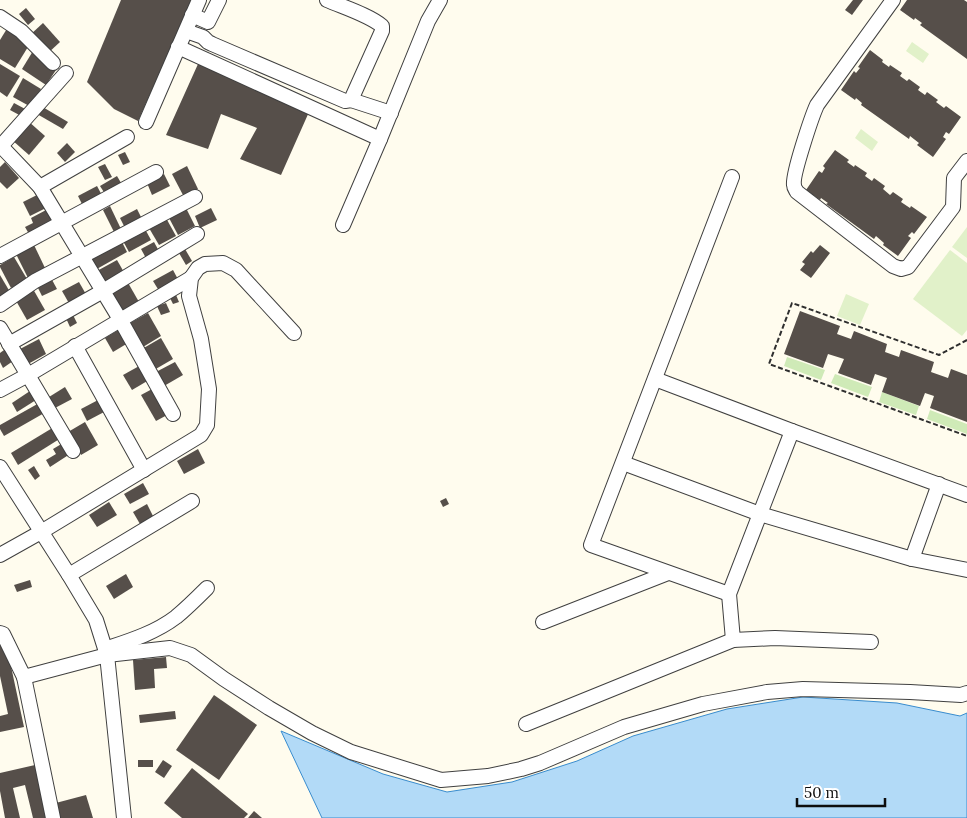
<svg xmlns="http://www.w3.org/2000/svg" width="967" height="818" font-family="Lora,serif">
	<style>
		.green { fill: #cfeab7 }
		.pitch { fill: #e1f1c9 }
		.water { fill: #b2daf7; stroke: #398cce }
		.building { fill: #564f4a }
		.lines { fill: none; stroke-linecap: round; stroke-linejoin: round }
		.minor-casing { stroke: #404040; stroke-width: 16 }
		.path { stroke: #2f2f2f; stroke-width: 2; stroke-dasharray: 5 2.5; stroke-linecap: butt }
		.minor { stroke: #fff; stroke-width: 14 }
	</style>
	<rect width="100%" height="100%" fill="#fffcee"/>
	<g class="green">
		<polygon points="787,357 825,370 821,380 784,366"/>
		<polygon points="835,374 872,387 868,397 831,383"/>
		<polygon points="882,392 919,406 916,415 879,402"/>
		<polygon points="930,410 967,424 967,434 927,419"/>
	</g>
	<g class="pitch">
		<polygon points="912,42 929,54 923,63 906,51"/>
		<polygon points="861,129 878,142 872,151 855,138"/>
		<polygon points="967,227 967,258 952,247"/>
		<polygon points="950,250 967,263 967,330 962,336 913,299"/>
		<polygon points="846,294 869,304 860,325 837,316"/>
	</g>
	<polygon class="water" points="803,697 897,703 960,716 967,713 967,818 322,818 281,731 383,774 447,792 512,782 577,761 633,736 727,709"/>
	<g class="building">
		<polygon points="121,0 192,0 138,121 114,109 87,82"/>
		<polygon points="853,0 863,0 852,15 845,10"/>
		<polygon points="907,0 964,0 967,2 967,59 920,25 922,23 915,18 914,20 900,10"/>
		<polygon points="26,8 35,19 28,25 19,14"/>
		<polygon points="43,23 60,42 47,54 30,35"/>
		<polygon points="8,27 31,42 15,68 0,59 0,40"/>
		<polygon points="870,50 883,60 882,62 889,67 890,65 902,73 900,76 907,81 909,79 920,87 918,90 925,95 927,92 938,100 936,102 944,108 946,106 961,117 949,134 946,132 943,137 946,139 933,157 917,145 919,143 910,136 909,139 861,105 862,103 856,98 855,100 841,90 854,71 856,73 860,68 858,67"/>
		<polygon points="33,51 58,67 46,85 22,69"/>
		<polygon points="0,64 20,76 7,97 0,92"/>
		<polygon points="198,64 309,112 281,175 240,159 257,128 221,114 208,149 166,135"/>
		<polygon points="23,78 41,89 31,107 13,97"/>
		<polygon points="14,103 27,110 23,117 10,110"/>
		<polygon points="41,106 68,122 63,129 37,114"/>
		<polygon points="28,121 45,136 29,155 12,140"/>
		<polygon points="67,143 75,152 65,162 57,153"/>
		<polygon points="835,150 849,160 847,162 854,167 855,165 867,173 865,176 872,181 874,178 885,186 883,189 890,195 893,192 903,199 901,202 910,208 911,206 927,217 914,234 912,232 908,236 911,238 898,256 883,245 884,243 876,236 874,239 826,204 828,203 821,198 820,200 806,190 819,171 822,173 825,168 823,166"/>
		<polygon points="125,152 130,162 123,165 118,155"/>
		<polygon points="5,162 19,178 7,189 0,182 0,167"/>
		<polygon points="105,164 112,177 105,180 98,167"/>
		<polygon points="187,166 198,189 184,197 172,174"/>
		<polygon points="164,174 170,186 152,195 147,183"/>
		<polygon points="117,176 124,188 107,197 100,186"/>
		<polygon points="97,186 104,199 84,208 78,196"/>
		<polygon points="39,194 46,208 30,216 23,202"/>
		<polygon points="110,206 121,229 114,232 103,210"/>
		<polygon points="185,206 195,226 178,235 168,216"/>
		<polygon points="211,208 217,220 200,228 195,216"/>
		<polygon points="48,209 54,222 29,234 25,227 33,223 31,218"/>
		<polygon points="137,209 143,221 126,230 120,218"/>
		<polygon points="166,218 176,236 159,245 149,228"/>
		<polygon points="145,229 151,240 129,252 123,241"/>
		<polygon points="121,240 127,252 95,270 88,258"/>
		<polygon points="154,242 160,253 147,260 141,249"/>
		<polygon points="34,245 46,270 28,278 16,254"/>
		<polygon points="820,245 830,253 811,278 800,270 805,264 802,262 811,251 813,253"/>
		<polygon points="185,249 192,261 186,265 179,253"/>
		<polygon points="14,257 27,279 11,288 0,267 0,265"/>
		<polygon points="117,260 125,274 105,285 97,271"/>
		<polygon points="173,270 180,283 161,294 153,281"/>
		<polygon points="0,275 10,292 0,299"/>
		<polygon points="51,278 57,289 42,296 37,286"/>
		<polygon points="127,281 139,302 121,313 109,293"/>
		<polygon points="79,282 87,296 70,305 62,291"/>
		<polygon points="33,289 45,310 27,320 15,299"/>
		<polygon points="176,295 179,302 173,304 170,298"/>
		<polygon points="166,303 170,312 161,315 157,306"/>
		<polygon points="800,311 840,326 837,334 851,339 854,331 887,344 885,352 899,357 901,350 934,362 931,372 948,378 951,369 967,375 967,422 930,408 934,396 925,393 920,406 882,392 887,378 875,374 871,385 838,373 844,359 828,354 823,368 784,354"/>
		<polygon points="72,313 77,323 70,327 65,316"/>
		<polygon points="148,313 161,336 143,347 130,323"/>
		<polygon points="120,329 128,343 113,352 105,338"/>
		<polygon points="161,338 173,359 154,370 142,349"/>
		<polygon points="39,339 46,354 28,364 20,349"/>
		<polygon points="8,347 16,359 3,368 0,362 0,353"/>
		<polygon points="175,362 183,375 164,386 156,372"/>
		<polygon points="141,365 149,380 132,390 123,375"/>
		<polygon points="65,387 72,399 55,408 49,397"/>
		<polygon points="154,388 169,414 156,421 141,395"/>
		<polygon points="30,391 36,400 17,412 12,403"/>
		<polygon points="100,399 106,411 87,421 81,409"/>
		<polygon points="41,402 46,412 4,436 0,429 0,425"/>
		<polygon points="85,422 98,445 81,455 68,432"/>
		<polygon points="54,427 61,438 18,465 11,453"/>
		<polygon points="63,443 70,454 50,467 46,460 56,454 53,449"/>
		<polygon points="198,449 205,463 184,474 177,461"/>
		<polygon points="34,466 40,476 35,480 28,470"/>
		<polygon points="143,483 149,494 130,504 124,494"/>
		<polygon points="446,498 449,504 443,507 440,501"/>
		<polygon points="109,502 117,515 97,527 89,515"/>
		<polygon points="147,504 153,516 140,524 133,512"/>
		<polygon points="126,574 133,587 114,599 106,586"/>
		<polygon points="30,580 32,587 17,592 14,585"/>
		<polygon points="6,643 24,727 0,732 0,716 8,714 0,676 0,645"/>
		<polygon points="166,657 167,668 154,669 155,688 135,690 133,660"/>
		<polygon points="214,695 257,725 219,780 176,750"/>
		<polygon points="175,711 176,719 140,723 139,715"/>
		<rect x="138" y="760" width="15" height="7"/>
		<polygon points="163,760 172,766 164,778 155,772"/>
		<polygon points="35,765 46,818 33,818 25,785 13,788 20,818 5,818 0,791 0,773"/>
		<polygon points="192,768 248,814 244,818 182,818 164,803"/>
		<polygon points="86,795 93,818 56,818 52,804"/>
		<polygon points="254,811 262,818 248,818"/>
	</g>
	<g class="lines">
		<defs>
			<g id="minor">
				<path d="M893 0 817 105C812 116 792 175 794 185 794 188 796 190 797 192L893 266 901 269 908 267 953 207 954 178 967 161"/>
				<polyline points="192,15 208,22 219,0"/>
				<polyline points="0,17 21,31 53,63"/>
				<path d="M186 31 203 37 208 42 212 44 345 101 351 100 382 31V26C369 15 343 7 327 0"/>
				<polyline points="178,47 380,139"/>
				<polyline points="351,100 391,113"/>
				<polyline points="146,122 199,0"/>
				<polyline points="0,145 40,187 121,321 173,414"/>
				<polyline points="1,146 66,73"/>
				<polyline points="40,187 127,137"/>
				<polyline points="343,225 380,139 428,21 440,0"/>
				<polyline points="0,256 156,172"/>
				<polyline points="0,305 35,281 195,197"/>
				<polyline points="0,328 73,451"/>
				<polyline points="9,344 103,291 197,234"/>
				<polyline points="75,346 144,470"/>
				<polyline points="655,379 792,431 967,495"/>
				<polyline points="0,390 28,375 191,278"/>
				<polyline points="792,431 729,594 733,640 775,638 871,642"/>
				<polyline points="623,463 760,514 912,559 967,570"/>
				<polyline points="0,467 69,575 96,620 107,655 124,818"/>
				<polyline points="0,555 41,532 201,435 207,425 209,389 201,339 189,296 191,278 198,268 205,264 223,263 236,270 294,333"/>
				<polyline points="912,559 939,484"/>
				<polyline points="69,575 192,501"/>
				<polyline points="729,594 591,545 732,177"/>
				<polyline points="543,622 668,573"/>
				<polyline points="0,633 3,634 24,677 107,655 170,648 191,655 224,679 269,708 312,733 351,752 441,780 488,776 521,769 540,763 624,727 703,704 767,692 803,689 910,692 961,695 967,693"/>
				<path d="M105 649C129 641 155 633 176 617 187 608 197 598 207 588"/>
				<polyline points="24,677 53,818"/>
				<polyline points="526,724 733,640"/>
			</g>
		</defs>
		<use href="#minor" class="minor-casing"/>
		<polyline class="path" points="967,340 939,355 792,303 769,364 967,436"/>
		<use href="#minor" class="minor"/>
	</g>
	<path d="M797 798v8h88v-8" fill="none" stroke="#0d0d0d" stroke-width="2.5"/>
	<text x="804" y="798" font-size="15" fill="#0d0d0d" stroke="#ffffff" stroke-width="4" paint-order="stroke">50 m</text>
</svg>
